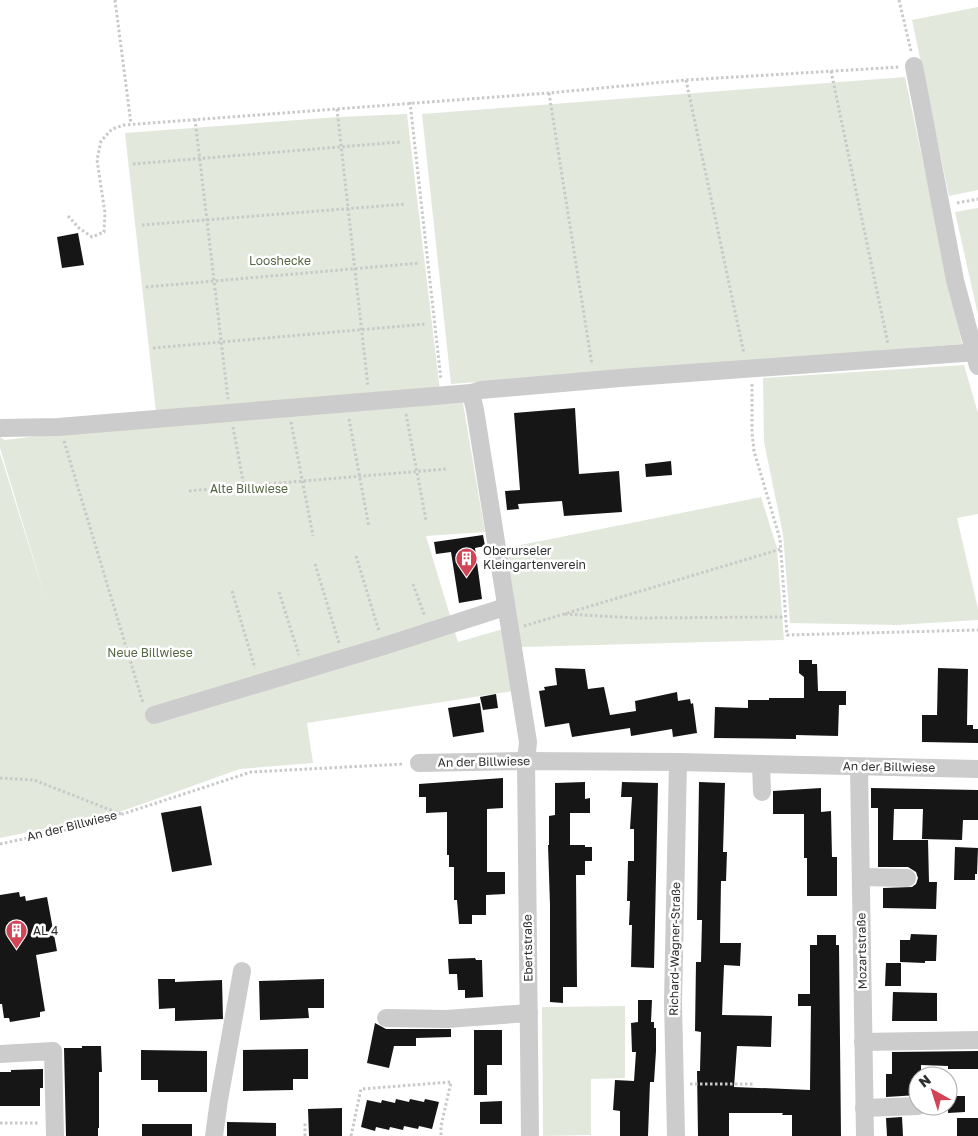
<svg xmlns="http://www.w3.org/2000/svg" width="978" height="1136" font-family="'Golos Text',sans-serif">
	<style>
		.green { fill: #e3e8dc }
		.building { fill: #161616 }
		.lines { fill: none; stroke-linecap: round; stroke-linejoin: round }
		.path { stroke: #c9c9c9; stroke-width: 3; stroke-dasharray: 2.5 2.5; stroke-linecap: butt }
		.minor { stroke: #ccc; stroke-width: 18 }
		.labels { text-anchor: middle; stroke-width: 5; stroke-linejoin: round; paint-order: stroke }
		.park-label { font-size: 12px; fill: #546641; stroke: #fff }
		.poi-label { font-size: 12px; fill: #2f2f2f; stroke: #fff; text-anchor: start }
		.street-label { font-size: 12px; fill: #2f2f2f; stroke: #fff }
	</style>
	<rect width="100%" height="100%" fill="#fff"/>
	<g class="green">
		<polygon points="978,7 978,190 949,196 912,20"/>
		<polygon points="905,77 962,344 451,384 422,114"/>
		<polygon points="407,114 440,391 156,412 125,133 338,117"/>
		<polygon points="978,208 978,315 955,212"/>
		<polygon points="964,365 978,413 978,514 957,518 978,609 978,620 897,625 790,623 783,534 764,442 763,378"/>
		<polygon points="463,403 485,532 426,536 458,642 503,629 513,691 307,723 313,763 240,769 111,815 0,838 0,453 46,600 0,448 0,437 5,440 62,433 405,405"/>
		<polygon points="761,497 777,548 784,640 522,647 517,649 501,549"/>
		<polygon points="625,1006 625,1078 591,1079 591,1135 543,1136 542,1007"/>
	</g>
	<g class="building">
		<polygon points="78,233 84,265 62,268 57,237"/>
		<polygon points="575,408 579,474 619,471 622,512 564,516 562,501 518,504 519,509 507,510 505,491 520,490 514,413"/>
		<polygon points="671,461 672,475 646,477 645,464"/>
		<polygon points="483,535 485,546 475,548 482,599 459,603 451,552 436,554 434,542"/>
		<polygon points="799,660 812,660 812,664 817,664 818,691 846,691 846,705 839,705 838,736 796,735 796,739 714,738 715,707 748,708 748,700 769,700 769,698 804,698 804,677 799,673"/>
		<polygon points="555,668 585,669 588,689 604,687 610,715 636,711 635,701 677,692 678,701 690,699 691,704 693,703 697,733 673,737 672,729 631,736 630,728 572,737 569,723 545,727 539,691 545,690 544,687 557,685"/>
		<polygon points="938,668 968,669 967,725 973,725 973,729 978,729 978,743 922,742 922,715 937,715"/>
		<polygon points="496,694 498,708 483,710 480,697"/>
		<polygon points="480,703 484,732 453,737 448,708"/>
		<polygon points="503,778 503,808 487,809 487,872 505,872 505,894 486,895 486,915 472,915 472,924 459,924 457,900 454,900 454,867 449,867 449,855 447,855 447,812 426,813 426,797 419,797 419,784"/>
		<polygon points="585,782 585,799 590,798 590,813 570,813 570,845 585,845 585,847 592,847 592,861 585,861 585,875 576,875 577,987 563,987 563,1003 550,1002 550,905 548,845 549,845 549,816 555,815 555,783"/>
		<polygon points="622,782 658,783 654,968 631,967 632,925 629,925 630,901 627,901 628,861 634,861 634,829 630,829 632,797 621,797"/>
		<polygon points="699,782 725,783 723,852 727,852 726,881 721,881 720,943 741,943 740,966 724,965 722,1015 772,1016 771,1047 737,1046 734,1087 810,1090 811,1006 798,1006 798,994 810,994 810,945 817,945 817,935 836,935 836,945 839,945 841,1136 792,1136 792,1115 782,1115 783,1113 729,1113 729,1136 698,1136 697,1071 700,1071 701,1032 695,1031 696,962 701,962 702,920 697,920"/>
		<polygon points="821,788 821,812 831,811 832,857 837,857 837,896 807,896 807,858 804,858 804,814 773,814 773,791"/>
		<polygon points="871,788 978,790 978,820 963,820 962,840 922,839 923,809 894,809 893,840 928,840 929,882 937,882 936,909 883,908 883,888 912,887 916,884 918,878 916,872 908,867 878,867 878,808 871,808"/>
		<polygon points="201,806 212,865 172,872 161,813"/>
		<polygon points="955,847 978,848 977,874 975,874 975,880 954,880"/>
		<polygon points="19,892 20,897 25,896 26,901 47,897 57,951 36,955 45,1011 40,1012 40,1017 10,1022 9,1018 4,1018 2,1004 0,1004 0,895"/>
		<polygon points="911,934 937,935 936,961 925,961 925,963 900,962 900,940 910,940"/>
		<polygon points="475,958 476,960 482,960 483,997 465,998 465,990 458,990 457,974 449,974 448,959"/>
		<polygon points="886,963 901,963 901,986 885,986"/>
		<polygon points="158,979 175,979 175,982 222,980 223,1019 175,1021 175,1008 159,1009"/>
		<polygon points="324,979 324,1008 308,1008 309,1018 260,1020 259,981"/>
		<polygon points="893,992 937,993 937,1021 892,1021"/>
		<polygon points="638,1000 652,1000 651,1022 654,1022 654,1028 656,1028 656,1051 654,1082 650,1082 648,1136 620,1136 620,1111 613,1110 615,1080 634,1081 636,1052 632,1052 631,1023 638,1022"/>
		<polygon points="375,1023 386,1029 451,1029 451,1037 416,1038 416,1046 394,1046 389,1068 367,1063"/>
		<polygon points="474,1030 502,1030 502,1065 487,1065 487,1095 474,1095"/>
		<polygon points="82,1046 101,1046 102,1072 99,1072 99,1128 98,1128 98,1136 66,1136 64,1048 82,1048"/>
		<polygon points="308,1049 308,1079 293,1079 293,1090 243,1091 243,1050"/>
		<polygon points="141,1050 207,1051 207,1092 158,1092 158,1080 141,1080"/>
		<polygon points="978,1051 978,1069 948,1069 948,1066 921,1065 921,1075 918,1075 918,1095 886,1097 886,1074 892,1074 892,1052"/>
		<polygon points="43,1069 43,1088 40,1088 40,1106 0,1106 0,1072 11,1072 11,1070"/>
		<polygon points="948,1096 965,1096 965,1112 948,1113"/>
		<polygon points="396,1099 409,1102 410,1099 424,1102 425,1099 439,1102 432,1129 419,1126 418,1129 404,1126 403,1130 390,1127 389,1130 376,1127 375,1131 361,1127 367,1100 381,1103 382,1100 395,1103"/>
		<polygon points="502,1101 502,1124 480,1124 480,1102"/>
		<polygon points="342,1108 342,1136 309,1136 308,1109"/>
		<polygon points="902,1117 903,1136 887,1136 886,1118"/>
		<rect x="957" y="1118" width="21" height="18"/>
		<polygon points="227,1122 276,1123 276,1136 227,1136"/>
		<rect x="142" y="1124" width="50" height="12"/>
	</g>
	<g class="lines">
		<g class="path">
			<polyline points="115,0 131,124"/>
			<polyline points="899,0 911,51"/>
			<polyline points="831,71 888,344"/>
			<polyline points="686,80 744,354"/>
			<polyline points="549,93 592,365"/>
			<polyline points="410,102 441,380"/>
			<polyline points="337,109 368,387"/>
			<polyline points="195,119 228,399"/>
			<polyline points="133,164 400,142"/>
			<polyline points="957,203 978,199"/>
			<polyline points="68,216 79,228 92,237 104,232 105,213 97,160 101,141 112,129 124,125 549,93 686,80 900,67"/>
			<polyline points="142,225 406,204"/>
			<polyline points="146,287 420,263"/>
			<polyline points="153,348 426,324"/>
			<polyline points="752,384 752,433 754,451 780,539 787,635 978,630"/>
			<polyline points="406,414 426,520"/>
			<polyline points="349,419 369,527"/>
			<polyline points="291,422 313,536"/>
			<polyline points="233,427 244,486 446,469"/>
			<polyline points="64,441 143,703"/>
			<polyline points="189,491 244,486"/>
			<polyline points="356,556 379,631"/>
			<polyline points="315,564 339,643"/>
			<polyline points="413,584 425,617"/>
			<polyline points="232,591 255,668"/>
			<polyline points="279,592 299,655"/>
			<polyline points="565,614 636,618 785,617"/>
			<polyline points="524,626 781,549"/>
			<polyline points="0,778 34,780 121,814"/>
			<polyline points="0,844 92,824 251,772 404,764"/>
			<polyline points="690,1084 754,1084"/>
			<polyline points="0,1123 39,1123"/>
			<polyline points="305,1136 305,1121"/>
			<polyline points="351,1136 361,1089 451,1082 441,1126 441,1136"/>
		</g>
		<g class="minor">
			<polyline points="914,66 955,280 978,366"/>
			<polyline points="471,393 475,410 528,742 526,761 530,1136"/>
			<polyline points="0,428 58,427 471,393 481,390 620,378 978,352"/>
			<polyline points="154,715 384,646 505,607"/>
			<polyline points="419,763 526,761 678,762 978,769"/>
			<polyline points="761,764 762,792"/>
			<polyline points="859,767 865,1136"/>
			<polyline points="861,877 907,878"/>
			<polyline points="386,1018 447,1019 529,1013"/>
			<polyline points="863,1042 978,1040"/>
			<polyline points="0,1054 53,1051 55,1136"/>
			<polyline points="864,1108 918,1106"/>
			<polyline points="214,1136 219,1100 242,971"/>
			<polyline points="676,1136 673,1002 678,762"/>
		</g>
	</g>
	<defs>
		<symbol id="building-pin" viewBox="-11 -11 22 30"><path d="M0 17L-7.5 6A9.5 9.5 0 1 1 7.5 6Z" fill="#d24557" stroke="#fff"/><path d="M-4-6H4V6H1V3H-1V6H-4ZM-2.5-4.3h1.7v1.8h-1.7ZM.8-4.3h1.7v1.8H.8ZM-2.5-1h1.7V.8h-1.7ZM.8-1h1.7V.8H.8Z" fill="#fff"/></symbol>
	</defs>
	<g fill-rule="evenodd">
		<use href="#building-pin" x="454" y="546" width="25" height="34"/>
		<use href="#building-pin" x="4" y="918" width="25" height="34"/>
	</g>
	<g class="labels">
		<g class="park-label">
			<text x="280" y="265">Looshecke</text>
			<text x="249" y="493">Alte Billwiese</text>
			<text x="150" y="657">Neue Billwiese</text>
		</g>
		<g class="poi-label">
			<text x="483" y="555">Oberurseler<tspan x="483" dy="14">Kleingartenverein</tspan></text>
			<text x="33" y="935">AL 4</text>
		</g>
		<g class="street-label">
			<text transform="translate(484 762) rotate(-1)" y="4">An der Billwiese</text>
			<text transform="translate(889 767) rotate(1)" y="4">An der Billwiese</text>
			<text transform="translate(72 826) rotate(-14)" y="4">An der Billwiese</text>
			<text transform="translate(528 948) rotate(-91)" y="4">Ebertstraße</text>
			<text transform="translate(675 949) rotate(-89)" y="4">Richard-Wagner-Straße</text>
			<text transform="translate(862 951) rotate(-91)" y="4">Mozartstraße</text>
		</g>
	</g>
	<g transform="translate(933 1091) rotate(321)"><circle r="24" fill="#ffffff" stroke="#acacac"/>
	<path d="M0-4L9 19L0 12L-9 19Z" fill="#d24557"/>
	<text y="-8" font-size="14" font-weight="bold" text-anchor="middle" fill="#2f2f2f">N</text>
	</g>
</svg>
